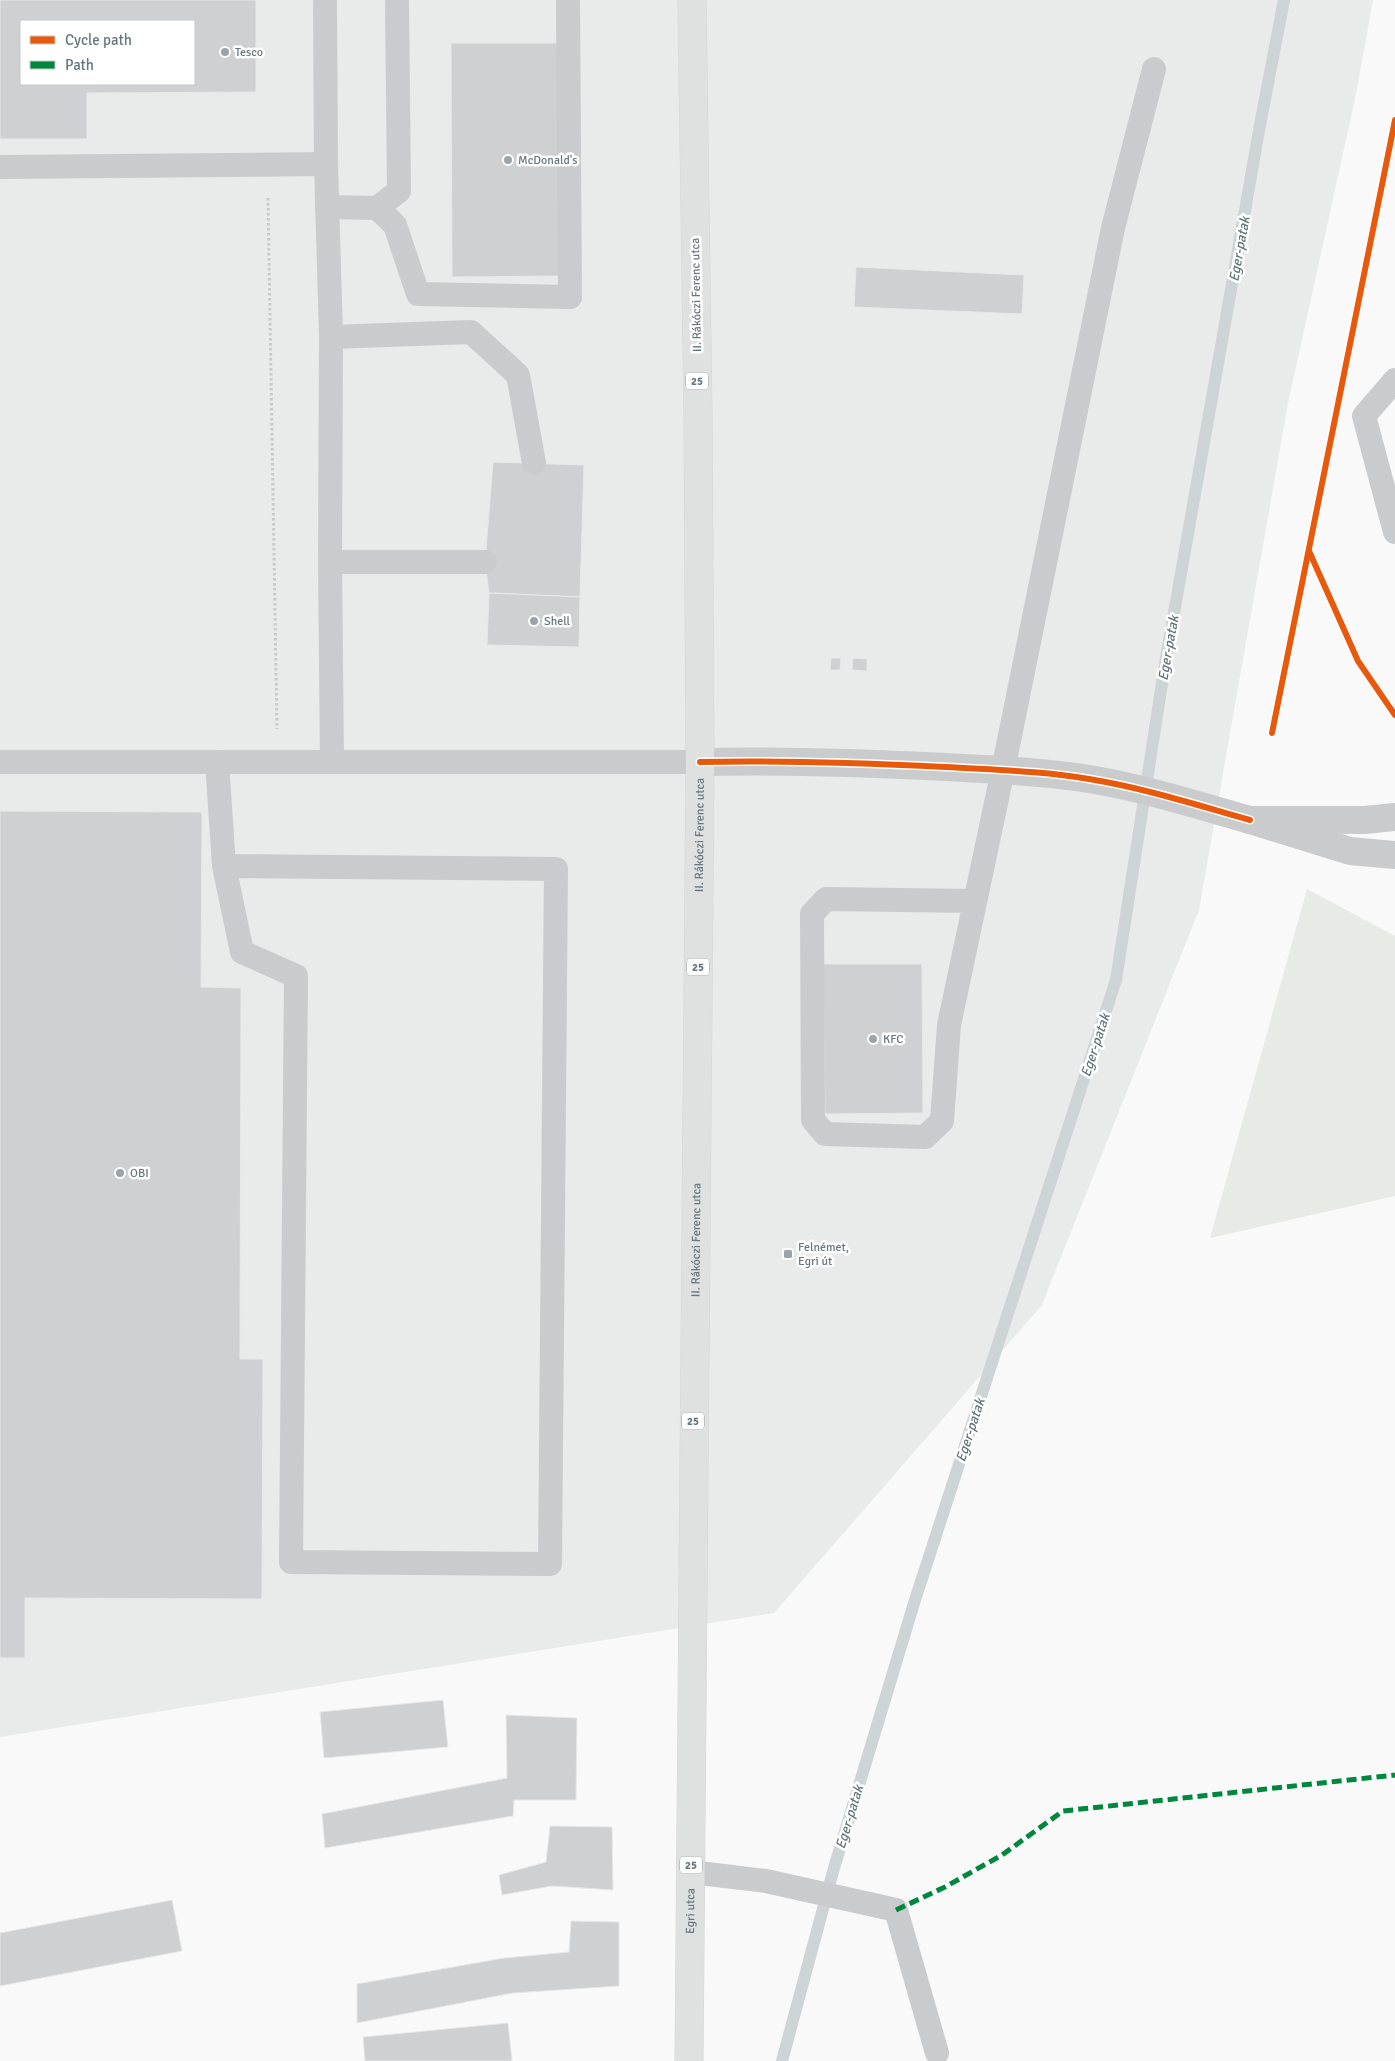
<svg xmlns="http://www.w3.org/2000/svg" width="1395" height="2061" font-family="Signika,sans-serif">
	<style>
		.built { fill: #e9eaea; fill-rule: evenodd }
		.green { fill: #e8eae6 }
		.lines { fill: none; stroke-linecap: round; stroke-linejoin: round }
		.stream { stroke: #ccd4d6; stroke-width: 12 }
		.building { fill: #ced0d1; stroke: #e8e8e8; fill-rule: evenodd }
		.primary-casing { stroke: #d4d5d5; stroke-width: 29 }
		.path { stroke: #c8c9ca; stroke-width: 3; stroke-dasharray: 2.5 2.5; stroke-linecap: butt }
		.lane { stroke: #cacbcc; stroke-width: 24 }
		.street { stroke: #cacbcc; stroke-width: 28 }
		.primary { stroke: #dfe0e0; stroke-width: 28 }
		.quiet { stroke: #00873e; stroke-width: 5; stroke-dasharray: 10 5; stroke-linecap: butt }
		.cycleway-casing { stroke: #fff; stroke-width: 9 }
		.cycleway { stroke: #e8590c; stroke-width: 6 }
		.poi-dot { fill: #9aa4aa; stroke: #fff; stroke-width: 2 }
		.labels { text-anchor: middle; stroke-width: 5; stroke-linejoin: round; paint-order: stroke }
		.shield { fill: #fff; stroke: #95a0a5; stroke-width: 1 }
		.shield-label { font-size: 11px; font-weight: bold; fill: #67777f }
		.poi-label { font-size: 12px; fill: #67777f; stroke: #fff; text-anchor: start }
		.street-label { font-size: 12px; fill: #67777f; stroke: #fff }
		.water-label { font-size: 14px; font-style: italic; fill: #637579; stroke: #fff }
	</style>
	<rect width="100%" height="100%" fill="#f9f9f9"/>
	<path class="built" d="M0 0H1373L1355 99 1288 403 1199 910 1042 1305 774 1613 0 1737ZM21 21H194V84H21Z"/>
	<polygon class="green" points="1307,889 1395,936 1395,1196 1210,1238"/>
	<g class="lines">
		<polyline class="stream" points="782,2061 834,1868 915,1600 1116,980 1165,664 1260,125 1284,0"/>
	</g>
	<g class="building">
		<path d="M0 0H256V92L87 93V139H0ZM21 21H194V84H21Z"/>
		<polygon points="451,43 563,43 564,276 452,277"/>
		<polygon points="856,267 1024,275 1022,314 854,307"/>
		<polygon points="493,462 584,465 580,597 489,593 485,562"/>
		<polygon points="489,593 580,597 579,647 487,645"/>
		<polygon points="831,658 841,658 840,670 830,670"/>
		<polygon points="853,658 867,659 867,671 852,670"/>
		<polygon points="0,811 202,812 201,987 241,988 240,1359 263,1359 262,1599 25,1598 25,1658 0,1658"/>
		<polygon points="823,964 922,964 923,1113 825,1114"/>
		<polygon points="443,1700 448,1747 324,1758 320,1712"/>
		<polygon points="506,1715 577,1718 576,1800 514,1800 513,1816 325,1848 322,1814 507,1778"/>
		<polygon points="550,1826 612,1827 613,1890 552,1886 502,1895 499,1875 546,1862"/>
		<polygon points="172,1900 182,1951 0,1986 0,1933"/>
		<polygon points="571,1921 619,1922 619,1986 513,1993 357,2023 357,1984 504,1958 569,1952"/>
		<polygon points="508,2023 512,2061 365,2061 363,2037"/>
	</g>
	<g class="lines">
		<defs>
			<g id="primary">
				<path id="s1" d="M689 2061 700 762 698 416 692 0"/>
			</g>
		</defs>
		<use href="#primary" class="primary-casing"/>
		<polyline class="path" points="268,198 277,729"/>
		<g class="lane">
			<polyline points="325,0 326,164 331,337 330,562 332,762"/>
			<polyline points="0,167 326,164"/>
			<polyline points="327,207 377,208 399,191 397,0"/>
			<polyline points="377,208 395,225 418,294 570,297 568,0"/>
			<polyline points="331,337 471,332 518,375 534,463"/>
			<polyline points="1395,380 1364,416 1395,532"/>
			<polyline points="330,562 485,562"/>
			<polyline points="0,762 700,762"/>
			<polyline points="217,762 224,866 242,952 296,976 291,1562 550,1564 556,869 224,866"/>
			<polyline points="974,901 826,899 812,914 813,1120 825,1134 925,1137 942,1121 949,1025 1003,770 1113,228 1154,69"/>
			<polyline points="691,1872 766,1881 896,1910 937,2053"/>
		</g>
		<g class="street">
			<path d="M700 762C782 760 864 763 946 767 993 770 1042 771 1089 779 1144 788 1197 805 1250 820"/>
			<polyline points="1395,817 1365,820 1250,820 1350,851 1395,855"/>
		</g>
		<use href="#primary" class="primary"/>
		<polyline class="quiet" points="896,1910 945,1887 1002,1855 1063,1811 1395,1775"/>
		<defs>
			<g id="cycleway">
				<polyline points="1309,551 1358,661 1395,715"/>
				<polyline points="1272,733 1395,120"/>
				<path d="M700 762C782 760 864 763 946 767 993 770 1042 771 1089 779 1144 788 1197 805 1250 820"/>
			</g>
		</defs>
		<use href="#cycleway" class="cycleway-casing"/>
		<use href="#cycleway" class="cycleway"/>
	</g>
	<g class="poi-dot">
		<circle cx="225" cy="52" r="5"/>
		<circle cx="508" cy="160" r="5"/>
		<circle cx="534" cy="621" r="5"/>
		<circle cx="873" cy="1039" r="5"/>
		<circle cx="120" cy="1173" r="5"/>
		<rect x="783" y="1249" width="10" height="10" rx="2.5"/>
	</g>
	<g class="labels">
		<g class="shield">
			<rect x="686" y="372.5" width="22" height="17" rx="4"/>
			<rect x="687" y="958.5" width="22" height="17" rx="4"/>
			<rect x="682" y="1412.5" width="22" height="17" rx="4"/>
			<rect x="680" y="1856.5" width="22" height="17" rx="4"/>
		</g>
		<g class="shield-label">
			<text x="697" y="385">25</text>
			<text x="698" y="971">25</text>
			<text x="693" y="1425">25</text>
			<text x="691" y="1869">25</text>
		</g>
		<g class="poi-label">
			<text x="235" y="56">Tesco</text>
			<text x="518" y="164">McDonald's</text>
			<text x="544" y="625">Shell</text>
			<text x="883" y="1043">KFC</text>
			<text x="130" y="1177">OBI</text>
			<text x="798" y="1251">Felnémet,<tspan x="798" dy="14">Egri út</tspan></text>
		</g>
		<g class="street-label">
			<text transform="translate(696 295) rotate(-91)" y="4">II. Rákóczi Ferenc utca</text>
			<text dy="4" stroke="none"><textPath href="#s1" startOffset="1226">II. Rákóczi Ferenc utca</textPath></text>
			<text dy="4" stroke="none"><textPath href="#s1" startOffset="821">II. Rákóczi Ferenc utca</textPath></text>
			<text dy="4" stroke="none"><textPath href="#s1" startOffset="150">Egri utca</textPath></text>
		</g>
		<g class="water-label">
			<text transform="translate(1239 249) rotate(-80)" y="5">Eger-patak</text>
			<text transform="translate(1168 648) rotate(-80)" y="5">Eger-patak</text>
			<text transform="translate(1095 1045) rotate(-72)" y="5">Eger-patak</text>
			<text transform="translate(970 1430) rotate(-72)" y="5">Eger-patak</text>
			<text transform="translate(849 1817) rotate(-73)" y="5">Eger-patak</text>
		</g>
	</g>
	<rect x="20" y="20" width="175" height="65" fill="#ffffff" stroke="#c2c9cc"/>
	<rect x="30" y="36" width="25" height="8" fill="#e8590c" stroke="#c2c9cc"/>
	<text x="65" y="45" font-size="15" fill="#67777f">Cycle path</text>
	<rect x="30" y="61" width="25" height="8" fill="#00873e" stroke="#c2c9cc"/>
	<text x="65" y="70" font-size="15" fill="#67777f">Path</text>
</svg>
